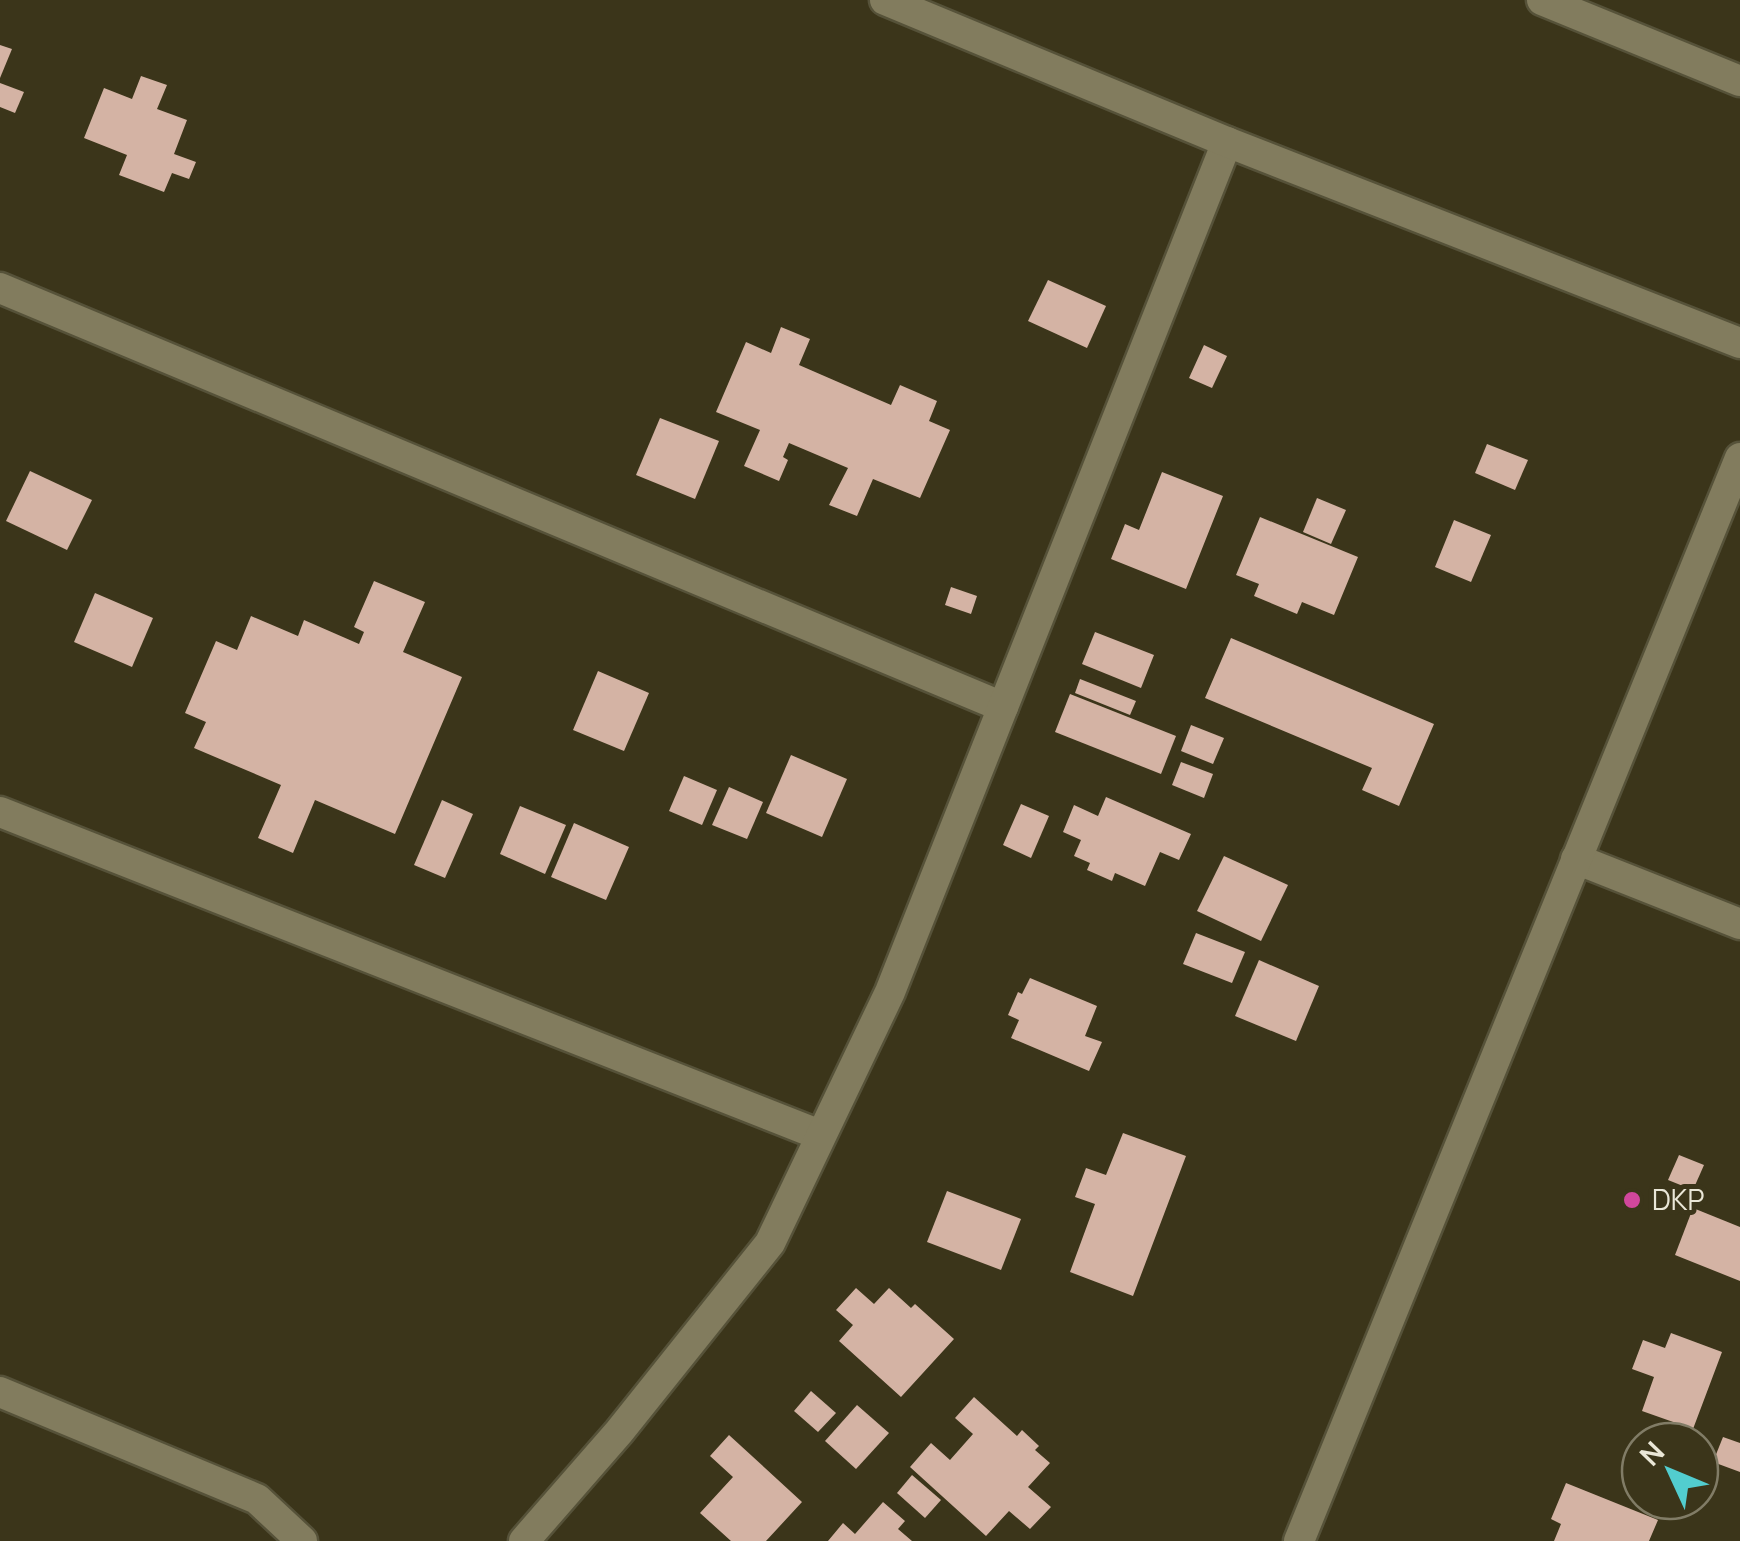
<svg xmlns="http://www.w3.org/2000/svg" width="1740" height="1541" font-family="Manrope,sans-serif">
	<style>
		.building { fill: #d4b3a4 }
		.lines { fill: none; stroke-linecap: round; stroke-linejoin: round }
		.minor-casing { stroke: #565239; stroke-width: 35 }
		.tertiary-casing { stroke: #565239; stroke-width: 35 }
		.minor { stroke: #827c5e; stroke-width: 30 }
		.tertiary { stroke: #827c5e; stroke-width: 30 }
		.hotel-dot { fill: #d1479c; stroke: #3b351a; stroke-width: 4 }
		.labels { text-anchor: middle; stroke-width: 10; stroke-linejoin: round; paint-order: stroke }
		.poi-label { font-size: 28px; fill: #eae7d7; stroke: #3b351a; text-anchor: start }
	</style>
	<rect width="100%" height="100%" fill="#3b351a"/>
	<g class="building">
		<polygon points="0,45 12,49 0,78"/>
		<polygon points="141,76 167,85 157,109 187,120 174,154 196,162 189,179 172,173 164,192 119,175 127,155 84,138 104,88 132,99"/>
		<polygon points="0,83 24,92 15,113 0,107"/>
		<polygon points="1048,280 1106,306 1087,348 1028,321"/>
		<polygon points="781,327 810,339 799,365 891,405 900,385 937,401 929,421 950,430 920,498 873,479 857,516 829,505 848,468 789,443 783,457 788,460 779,481 744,466 760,430 716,412 746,342 771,353"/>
		<polygon points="1204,345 1227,356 1212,388 1189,378"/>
		<polygon points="660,418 719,441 695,499 636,475"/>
		<polygon points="1487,444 1528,460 1515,490 1475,473"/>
		<polygon points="30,471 92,500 67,550 6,521"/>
		<polygon points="1162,472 1223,496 1186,589 1111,559 1125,524 1139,530"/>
		<polygon points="1317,498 1346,510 1331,544 1303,532"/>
		<polygon points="1260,517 1358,557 1334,615 1302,602 1297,614 1254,596 1259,584 1236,575"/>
		<polygon points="1454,520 1491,535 1471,582 1435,567"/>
		<polygon points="374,581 425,602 403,652 462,677 395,834 315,800 293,853 258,838 281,785 194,748 206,722 185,713 216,641 237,650 251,616 298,636 304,620 359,644 364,632 354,627"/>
		<polygon points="951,587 977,596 971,614 945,605"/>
		<polygon points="95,593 153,618 132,667 74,642"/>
		<polygon points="1095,632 1154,655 1141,688 1082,664"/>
		<polygon points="1231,638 1434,724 1399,806 1362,790 1372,768 1205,698"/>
		<polygon points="598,671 649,693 624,751 573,730"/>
		<polygon points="1080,679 1136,701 1130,715 1075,693"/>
		<polygon points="1070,694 1176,736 1161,774 1055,732"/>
		<polygon points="1191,725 1224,738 1213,764 1181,751"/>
		<polygon points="791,755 847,779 822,837 766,813"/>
		<polygon points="1181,762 1213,774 1204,798 1172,785"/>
		<polygon points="684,776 717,790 702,825 669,811"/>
		<polygon points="729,787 763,802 747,839 712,825"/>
		<polygon points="1106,797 1191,834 1179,860 1160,852 1145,886 1115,873 1112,881 1087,870 1090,863 1074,856 1081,840 1063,832 1074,805 1098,816"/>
		<polygon points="442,800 473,814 445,878 414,865"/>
		<polygon points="1021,804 1049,816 1031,858 1003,845"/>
		<polygon points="520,806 566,825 545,874 500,854"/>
		<polygon points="574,823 629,847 606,900 551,877"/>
		<polygon points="1224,856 1288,885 1261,941 1197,911"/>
		<polygon points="1196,933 1245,952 1232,983 1183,964"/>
		<polygon points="1259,960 1319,986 1296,1041 1235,1016"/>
		<polygon points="1030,978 1097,1006 1085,1036 1102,1042 1089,1071 1011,1038 1019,1020 1008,1015 1018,992 1022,994"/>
		<polygon points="1123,1133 1186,1156 1133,1296 1070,1272 1095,1204 1075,1197 1086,1168 1106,1175"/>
		<polygon points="1679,1155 1704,1165 1693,1190 1668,1180"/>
		<polygon points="947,1191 1021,1219 1001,1270 927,1242"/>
		<polygon points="1693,1208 1740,1227 1740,1281 1675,1255"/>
		<polygon points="856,1288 874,1304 889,1288 911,1308 915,1304 954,1339 901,1397 839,1341 853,1325 836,1310"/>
		<polygon points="1671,1333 1722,1352 1693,1429 1642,1411 1654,1377 1632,1369 1643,1340 1665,1348"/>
		<polygon points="811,1391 836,1413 818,1432 794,1411"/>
		<polygon points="974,1397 1017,1436 1022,1430 1039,1446 1035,1450 1050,1463 1028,1487 1051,1507 1030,1529 1009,1511 986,1536 910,1467 931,1443 950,1460 973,1434 955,1418"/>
		<polygon points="857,1405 889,1433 856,1469 825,1441"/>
		<polygon points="729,1435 802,1502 766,1541 731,1541 700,1513 733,1477 710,1456"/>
		<polygon points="1723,1437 1740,1443 1740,1472 1713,1462"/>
		<polygon points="912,1475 941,1500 925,1518 897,1493"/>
		<polygon points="1566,1483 1658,1520 1649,1541 1554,1541 1561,1524 1551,1519"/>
		<polygon points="883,1502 905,1521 898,1529 912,1541 828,1541 843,1523 855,1534"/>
	</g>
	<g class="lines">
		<defs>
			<g id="minor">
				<polyline points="1542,0 1740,81"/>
				<polyline points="0,288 1003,707"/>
				<polyline points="0,812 820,1135"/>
				<polyline points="1576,859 1740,924"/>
				<polyline points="0,1392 257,1499 302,1541"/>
				<polyline points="524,1541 619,1432 770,1243 890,992 1227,142"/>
				<polyline points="1299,1541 1740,458"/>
			</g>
			<polyline id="tertiary" points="885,0 1227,142 1740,343"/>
		</defs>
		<use href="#minor" class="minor-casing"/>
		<use href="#tertiary" class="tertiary-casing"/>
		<use href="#minor" class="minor"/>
		<use href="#tertiary" class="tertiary"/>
	</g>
	<circle class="hotel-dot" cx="1632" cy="1200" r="10"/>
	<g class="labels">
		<g class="poi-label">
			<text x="1652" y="1210">DKP</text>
		</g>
	</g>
	<g transform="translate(1670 1471) rotate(314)"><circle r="48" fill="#3b351a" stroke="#817c66" stroke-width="2.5"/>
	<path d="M0-8L18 38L0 25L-18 38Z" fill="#52cdcf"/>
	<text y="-15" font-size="28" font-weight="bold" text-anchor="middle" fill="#eae7d7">N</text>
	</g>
</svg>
